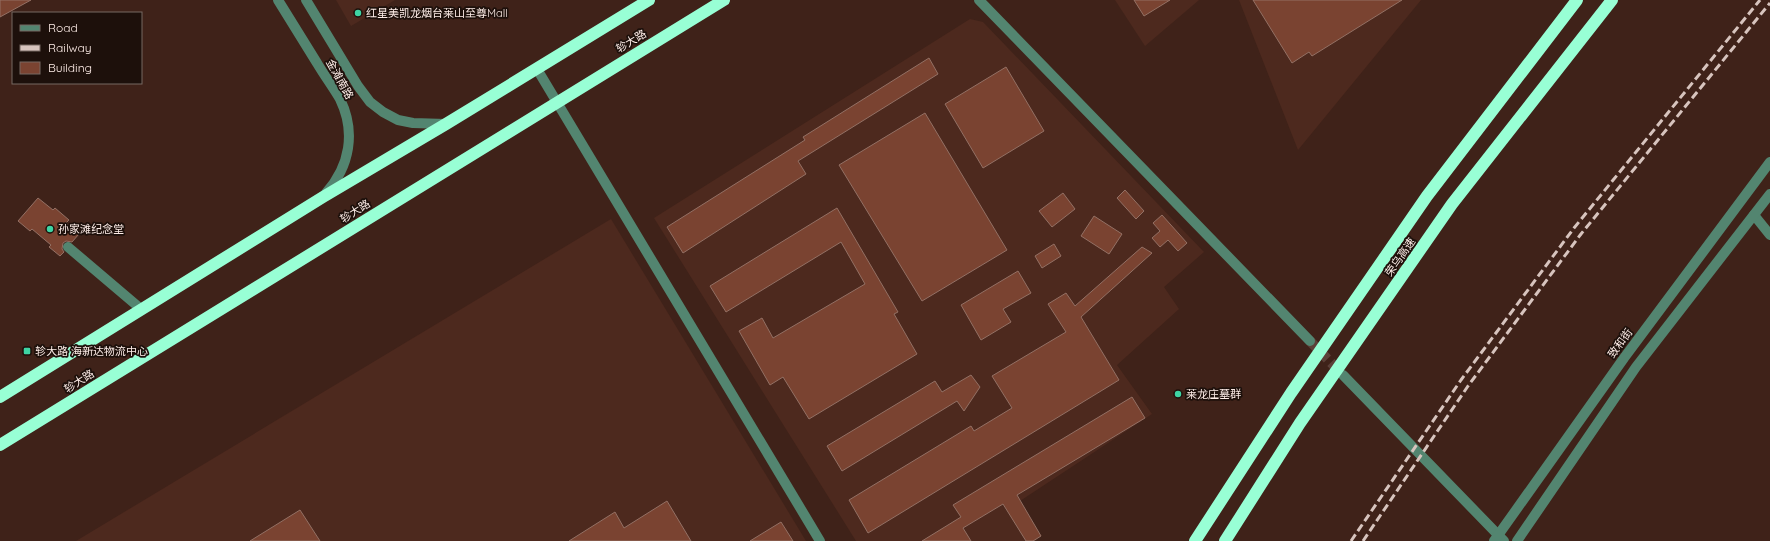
<svg xmlns="http://www.w3.org/2000/svg" width="1770" height="541" font-family="Quicksand,'Noto Sans SC',sans-serif">
	<style>
		.built { fill: #4d291e }
		.building { fill: #7a4331; stroke: #937064 }
		.lines { fill: none; stroke-linecap: round; stroke-linejoin: round }
		.minor-tunnel { stroke: #5c4038; stroke-width: 10; stroke-dasharray: 10 5; stroke-linecap: butt }
		.minor { stroke: #538570; stroke-width: 10 }
		.highway { stroke: #98ffd5; stroke-width: 12 }
		.rail { stroke: #d7c4be; stroke-width: 3; stroke-dasharray: 8 4; stroke-linecap: butt }
		.poi-dot { fill: #3ed4a3; stroke: #1d100b; stroke-width: 1.5 }
		.labels { text-anchor: middle; stroke-width: 3.5; stroke-linejoin: round; paint-order: stroke }
		.poi-label { font-size: 11px; fill: #feede8; stroke: #1d100b; text-anchor: start }
		.street-label { font-size: 11px; fill: #feede8; stroke: #1d100b }
	</style>
	<rect width="100%" height="100%" fill="#3f2219"/>
	<g class="built">
		<polygon points="336,0 395,0 351,26"/>
		<polygon points="1115,0 1199,0 1145,46"/>
		<polygon points="1239,0 1421,0 1298,150"/>
		<polygon points="970,19 983,22 1204,252 1164,287 1179,309 1117,365 1152,414 1020,501 1041,536 1035,541 856,541 654,218"/>
		<polygon points="611,219 806,541 76,541"/>
	</g>
	<g class="building">
		<polygon points="0,0 31,0 0,17"/>
		<polygon points="1134,0 1170,0 1144,16"/>
		<polygon points="1253,0 1402,0 1312,56 1309,52 1292,63"/>
		<polygon points="929,58 938,74 798,161 806,174 683,253 667,227 805,140 803,137"/>
		<polygon points="1006,67 1044,131 983,168 945,104"/>
		<polygon points="925,113 1007,250 922,301 839,165"/>
		<polygon points="1125,190 1144,211 1136,219 1117,198"/>
		<polygon points="1063,193 1075,209 1052,227 1039,211"/>
		<polygon points="38,198 53,210 55,208 69,220 66,223 79,234 72,242 66,241 63,243 62,249 64,252 60,256 49,247 51,245 32,229 30,231 18,221"/>
		<polygon points="837,208 898,312 894,314 917,354 809,419 783,377 770,385 739,331 762,318 773,338 865,284 841,242 726,312 710,286"/>
		<polygon points="1162,215 1187,243 1178,251 1168,240 1160,247 1152,238 1160,231 1153,223"/>
		<polygon points="1094,216 1122,234 1109,254 1081,236"/>
		<polygon points="1054,244 1061,256 1042,268 1035,256"/>
		<polygon points="1142,247 1152,253 1081,317 1119,380 868,533 849,500 971,426 974,431 1012,408 992,376 1066,332 1048,304 1066,293 1075,306"/>
		<polygon points="1018,271 1031,293 1003,309 1011,322 981,340 961,305"/>
		<polygon points="971,375 980,387 964,411 957,401 842,471 827,446 935,381 942,392"/>
		<polygon points="1132,397 1145,418 1017,495 1041,536 1033,541 1026,541 1003,504 963,528 971,541 922,541 961,517 953,505"/>
		<polygon points="667,501 691,541 569,541 615,512 624,528"/>
		<polygon points="300,510 320,541 250,541"/>
		<polygon points="781,522 793,541 750,541"/>
	</g>
	<g class="lines">
		<polyline class="minor-tunnel" points="1310,341 1342,374"/>
		<g class="minor">
			<path d="M278 0C291 21 304 42 317 63 324 75 333 87 340 99 356 132 350 166 326 193"/>
			<polyline points="306,0 358,86 370,102 383,112 398,120 413,123 446,124"/>
			<polyline points="979,0 1310,341"/>
			<polyline points="537,69 820,541"/>
			<polyline points="1754,215 1770,235"/>
			<polyline points="68,247 141,309"/>
			<polyline points="1343,375 1504,541"/>
			<polyline points="1494,541 1624,358 1770,162"/>
			<polyline points="1517,541 1636,367 1770,194"/>
		</g>
		<g class="highway">
			<polyline points="0,397 323,197 446,124 649,0"/>
			<polyline points="0,445 724,0"/>
			<polyline points="1195,541 1291,393 1427,196 1577,0"/>
			<polyline points="1225,541 1300,423 1452,204 1612,0"/>
		</g>
		<g class="rail">
			<polyline points="1351,541 1461,380 1574,228 1760,0"/>
			<polyline points="1363,541 1468,386 1581,234 1770,3"/>
		</g>
	</g>
	<g class="poi-dot">
		<circle cx="358" cy="13" r="4"/>
		<circle cx="50" cy="229" r="4"/>
		<rect x="23" y="347" width="8" height="8" rx="2"/>
		<circle cx="1178" cy="394" r="4"/>
	</g>
	<g class="labels">
		<g class="poi-label">
			<text x="366" y="17">红星美凯龙烟台莱山至尊Mall</text>
			<text x="58" y="233">孙家滩纪念堂</text>
			<text x="35" y="355">轸大路 海新达物流中心</text>
			<text x="1186" y="398">莱龙庄墓群</text>
		</g>
		<g class="street-label">
			<text transform="translate(631 41) rotate(-31)" y="4">轸大路</text>
			<text transform="translate(340 79) rotate(61)" y="4">金滩南路</text>
			<text transform="translate(355 211) rotate(-32)" y="4">轸大路</text>
			<text transform="translate(1400 257) rotate(-55)" y="4">荣乌高速</text>
			<text transform="translate(1620 343) rotate(-54)" y="4">致和街</text>
			<text transform="translate(79 381) rotate(-32)" y="4">轸大路</text>
		</g>
	</g>
	<rect x="12" y="12" width="130" height="72" fill="#1d100b" stroke="#776863"/>
	<rect x="20" y="25" width="20" height="6" fill="#538570" stroke="#776863"/>
	<text x="48" y="32" font-size="12" fill="#feede8">Road</text>
	<rect x="20" y="45" width="20" height="6" fill="#d7c4be" stroke="#776863"/>
	<text x="48" y="52" font-size="12" fill="#feede8">Railway</text>
	<rect x="20" y="62" width="20" height="12" fill="#7a4331" stroke="#776863"/>
	<text x="48" y="72" font-size="12" fill="#feede8">Building</text>
</svg>
